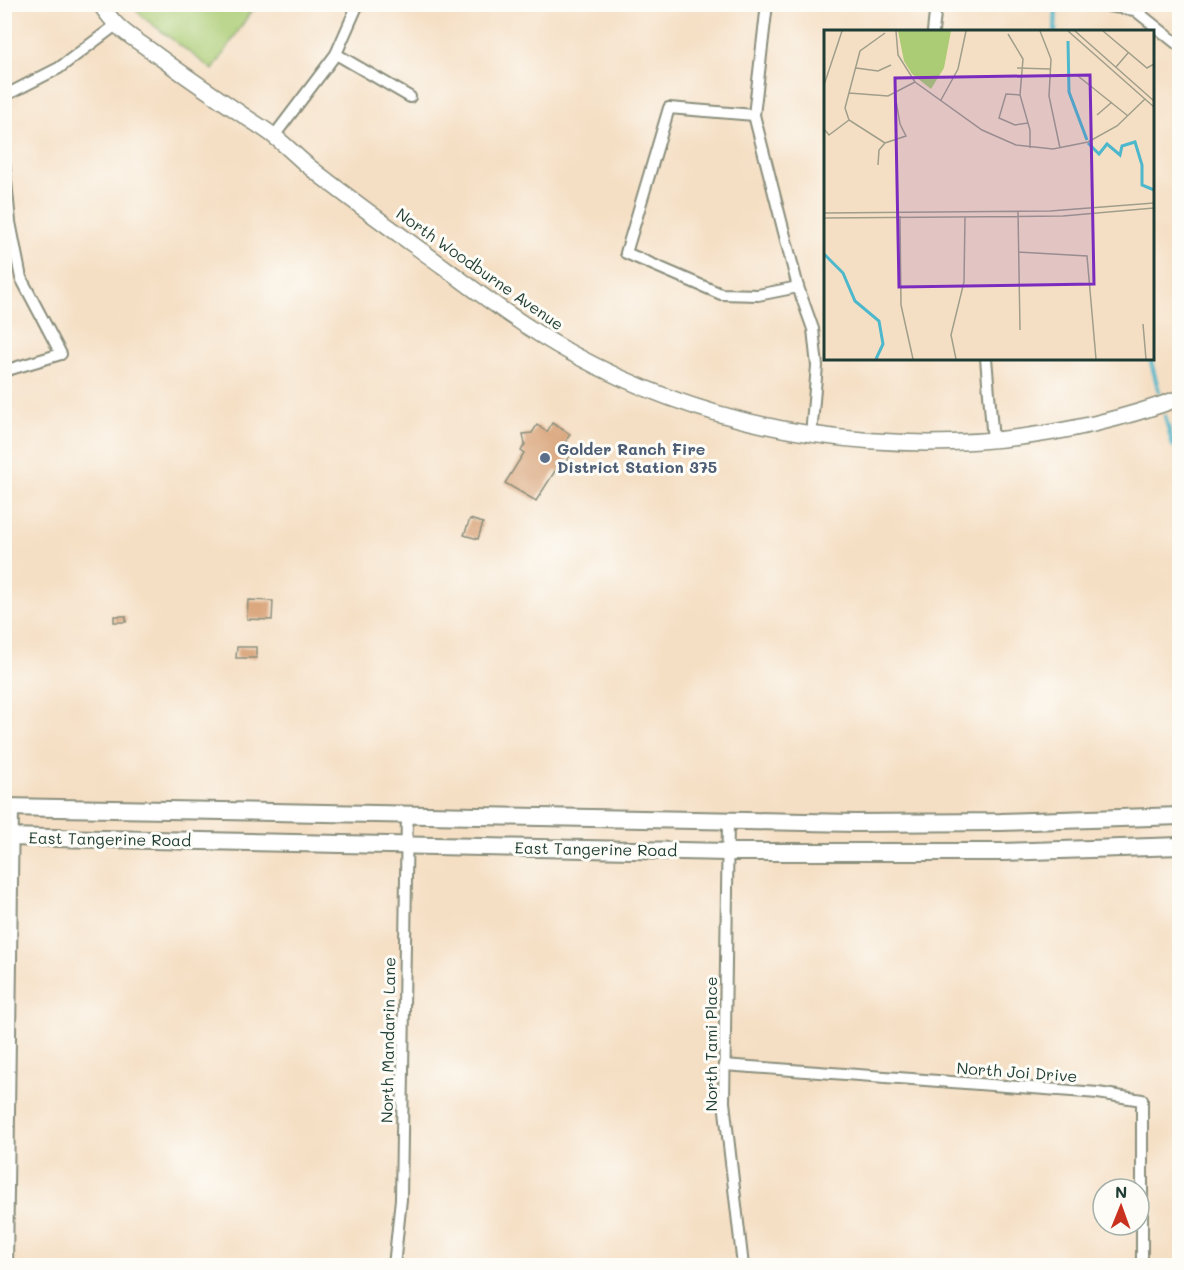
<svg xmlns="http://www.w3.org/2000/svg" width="1184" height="1270" font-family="Mali,sans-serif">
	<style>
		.green { fill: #abcc74; stroke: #658454; stroke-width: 1.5 }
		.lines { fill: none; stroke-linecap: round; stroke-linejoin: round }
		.stream { stroke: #4db7cb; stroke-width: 4 }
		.building { fill: #d79f72 }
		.street-casing { stroke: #8a8e7c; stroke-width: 14 }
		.secondary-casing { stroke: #8a8e7c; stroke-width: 18 }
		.primary-casing { stroke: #8a8e7c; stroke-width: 20 }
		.street { stroke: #fff; stroke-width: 10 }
		.secondary { stroke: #fff; stroke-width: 15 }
		.primary { stroke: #fff; stroke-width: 16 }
		.service-dot { fill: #5c6f8a; stroke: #fdfcf7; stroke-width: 2 }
		.labels { text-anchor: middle; stroke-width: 6; stroke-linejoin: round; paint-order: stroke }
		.street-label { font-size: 16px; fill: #1f3d34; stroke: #fdfcf7 }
		.service-label { font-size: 16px; font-weight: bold; fill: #4e5e75; stroke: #fdfcf7; text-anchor: start }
		.inset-river { fill: none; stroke: #4db7cb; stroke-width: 3 }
		.inset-road { fill: none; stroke: #9f9e8a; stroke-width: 1.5 }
		.view { fill: #7b2cbf; fill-opacity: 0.15; stroke: #7b2cbf; stroke-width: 3 }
		.inset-edge { fill: none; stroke: #1f3d34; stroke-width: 3 }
	</style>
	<rect width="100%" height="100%" fill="#fdfcf7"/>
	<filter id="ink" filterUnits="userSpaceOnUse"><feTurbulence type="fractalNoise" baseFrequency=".0167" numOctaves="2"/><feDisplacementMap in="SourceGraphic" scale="12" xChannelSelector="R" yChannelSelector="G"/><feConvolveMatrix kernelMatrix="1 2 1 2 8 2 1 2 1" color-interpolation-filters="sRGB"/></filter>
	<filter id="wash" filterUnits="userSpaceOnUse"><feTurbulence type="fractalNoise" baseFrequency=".008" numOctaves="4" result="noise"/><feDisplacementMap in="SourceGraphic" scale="24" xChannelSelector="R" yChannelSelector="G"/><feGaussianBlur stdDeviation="1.35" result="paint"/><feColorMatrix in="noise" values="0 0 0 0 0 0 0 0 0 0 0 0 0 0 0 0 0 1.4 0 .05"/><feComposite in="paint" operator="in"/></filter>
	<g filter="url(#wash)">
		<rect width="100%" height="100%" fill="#f5dfc4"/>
		<polygon class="green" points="131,5 255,5 213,70 144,18"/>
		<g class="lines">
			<g class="stream">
				<polyline points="1055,32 1056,4"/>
				<polyline points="1150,358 1159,392"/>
				<polyline points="1165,416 1173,446 1180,451"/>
			</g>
		</g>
		<g id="blocks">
			<g class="building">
				<polygon points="552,423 570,434 565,443 574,449 559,473 555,471 536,501 505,483 524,453 521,451 525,444 523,434 532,433 537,425 547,432"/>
				<polygon points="470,519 483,523 478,539 464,535"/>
				<polygon points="248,600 273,601 272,620 247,619"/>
				<rect x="114" y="616" width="12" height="6"/>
				<polygon points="237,647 256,647 256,658 236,658"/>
			</g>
		</g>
	</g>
	<g filter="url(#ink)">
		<use href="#blocks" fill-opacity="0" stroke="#8a8e7c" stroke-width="1.5"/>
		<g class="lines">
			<defs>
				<g id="street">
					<polyline points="767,4 754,115 798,287 813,329 817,366 811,435"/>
					<polyline points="1108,6 1135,10 1180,46"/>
					<polyline points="933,32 936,4"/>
					<polyline points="336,54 410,97"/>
					<polyline points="4,96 59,68 116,25"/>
					<polyline points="754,115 669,108 626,253 721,294 758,295 798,287"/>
					<polyline points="274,136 336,54 358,4"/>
					<polyline points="4,161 10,222 21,278 61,354 4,371"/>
					<polyline points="986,358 993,441"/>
					<polyline points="728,821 724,1102 743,1266"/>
					<polyline points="724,1065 1098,1093 1142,1100 1142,1266"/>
					<polyline points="7,1266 13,807"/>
					<polyline points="394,1266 401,1199 407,815"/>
				</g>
				<path id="secondary" d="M100 4C105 11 110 18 116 24 125 34 138 41 150 50 179 72 209 92 240 113 251 121 264 128 275 137 288 147 299 159 312 169 355 203 400 235 444 267 485 298 526 328 571 353 756 454 982 471 1180 398"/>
				<g id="primary">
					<polyline points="4,807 855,823 1001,822 1180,816"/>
					<polyline points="4,837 728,852 1003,852 1180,846"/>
				</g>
			</defs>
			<use href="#street" class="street-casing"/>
			<use href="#secondary" class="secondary-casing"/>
			<use href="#primary" class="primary-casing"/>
			<use href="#street" class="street"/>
			<use href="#secondary" class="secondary"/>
			<use href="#primary" class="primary"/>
		</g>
	</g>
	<circle class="service-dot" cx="545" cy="458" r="6"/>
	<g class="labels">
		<g class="street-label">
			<text transform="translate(480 269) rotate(35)" y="6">North Woodburne Avenue</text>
			<text transform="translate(110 839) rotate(1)" y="6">East Tangerine Road</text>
			<text transform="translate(596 849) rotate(1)" y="6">East Tangerine Road</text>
			<text transform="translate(388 1040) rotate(-89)" y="6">North Mandarin Lane</text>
			<text transform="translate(711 1044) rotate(-90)" y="6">North Tami Place</text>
			<text transform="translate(1017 1072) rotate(4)" y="6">North Joi Drive</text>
		</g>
		<g class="service-label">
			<text x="557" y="455">Golder Ranch Fire<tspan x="557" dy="18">District Station 375</tspan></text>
		</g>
	</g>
	<g transform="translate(824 30)">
		<rect width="330" height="330" fill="#f5dfc4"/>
		<path d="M74 1H127L120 38 107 59 88 44 80 31Z" fill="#abcc74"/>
		<path class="inset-river" d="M244 11 245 62 263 110M264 113 275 124 283 114 296 125 298 116 311 112 318 135V155L330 160M0 224 19 243 31 271 55 291 59 314 52 329"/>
		<path class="inset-road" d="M72 1 74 25 91 52 158 100 192 115 229 119 264 112 293 96 321 69M216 1 227 29 225 66 236 118M244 1 330 77M251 1 330 71M279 1 323 38 330 34M184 4 199 29 196 65 206 100V118M292 37 304 23M32 38 54 41 67 35M193 38 226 39M254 46 304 86M0 55 18 1M25 63 64 66 91 52M196 65 182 64 175 88 191 95 204 93M117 70 134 39 142 1M273 85 288 72M0 99 5 105 25 90M61 113 25 90 21 78 36 21 61 3M54 135 55 120 61 113 82 106 76 94 71 64M194 181 196 300M0 183 226 181 330 173M76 186 77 275 89 329M0 188 239 186 330 178M194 222 263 226 272 329M319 294 322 329M132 329 127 305 140 252 141 187"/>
		<path class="view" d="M266 45 270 254 75 257 71 48Z"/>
		<rect width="330" height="330" class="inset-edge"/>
	</g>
	<rect width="1184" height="1270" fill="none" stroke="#fdfcf7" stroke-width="24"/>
	<g transform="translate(1121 1207) rotate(1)"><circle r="28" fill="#fdfcf7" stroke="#a4b0a9" stroke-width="1.5"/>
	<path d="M0-4.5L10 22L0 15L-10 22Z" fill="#c8321e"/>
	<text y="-9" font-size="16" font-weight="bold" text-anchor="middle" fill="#1f3d34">N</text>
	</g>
</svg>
